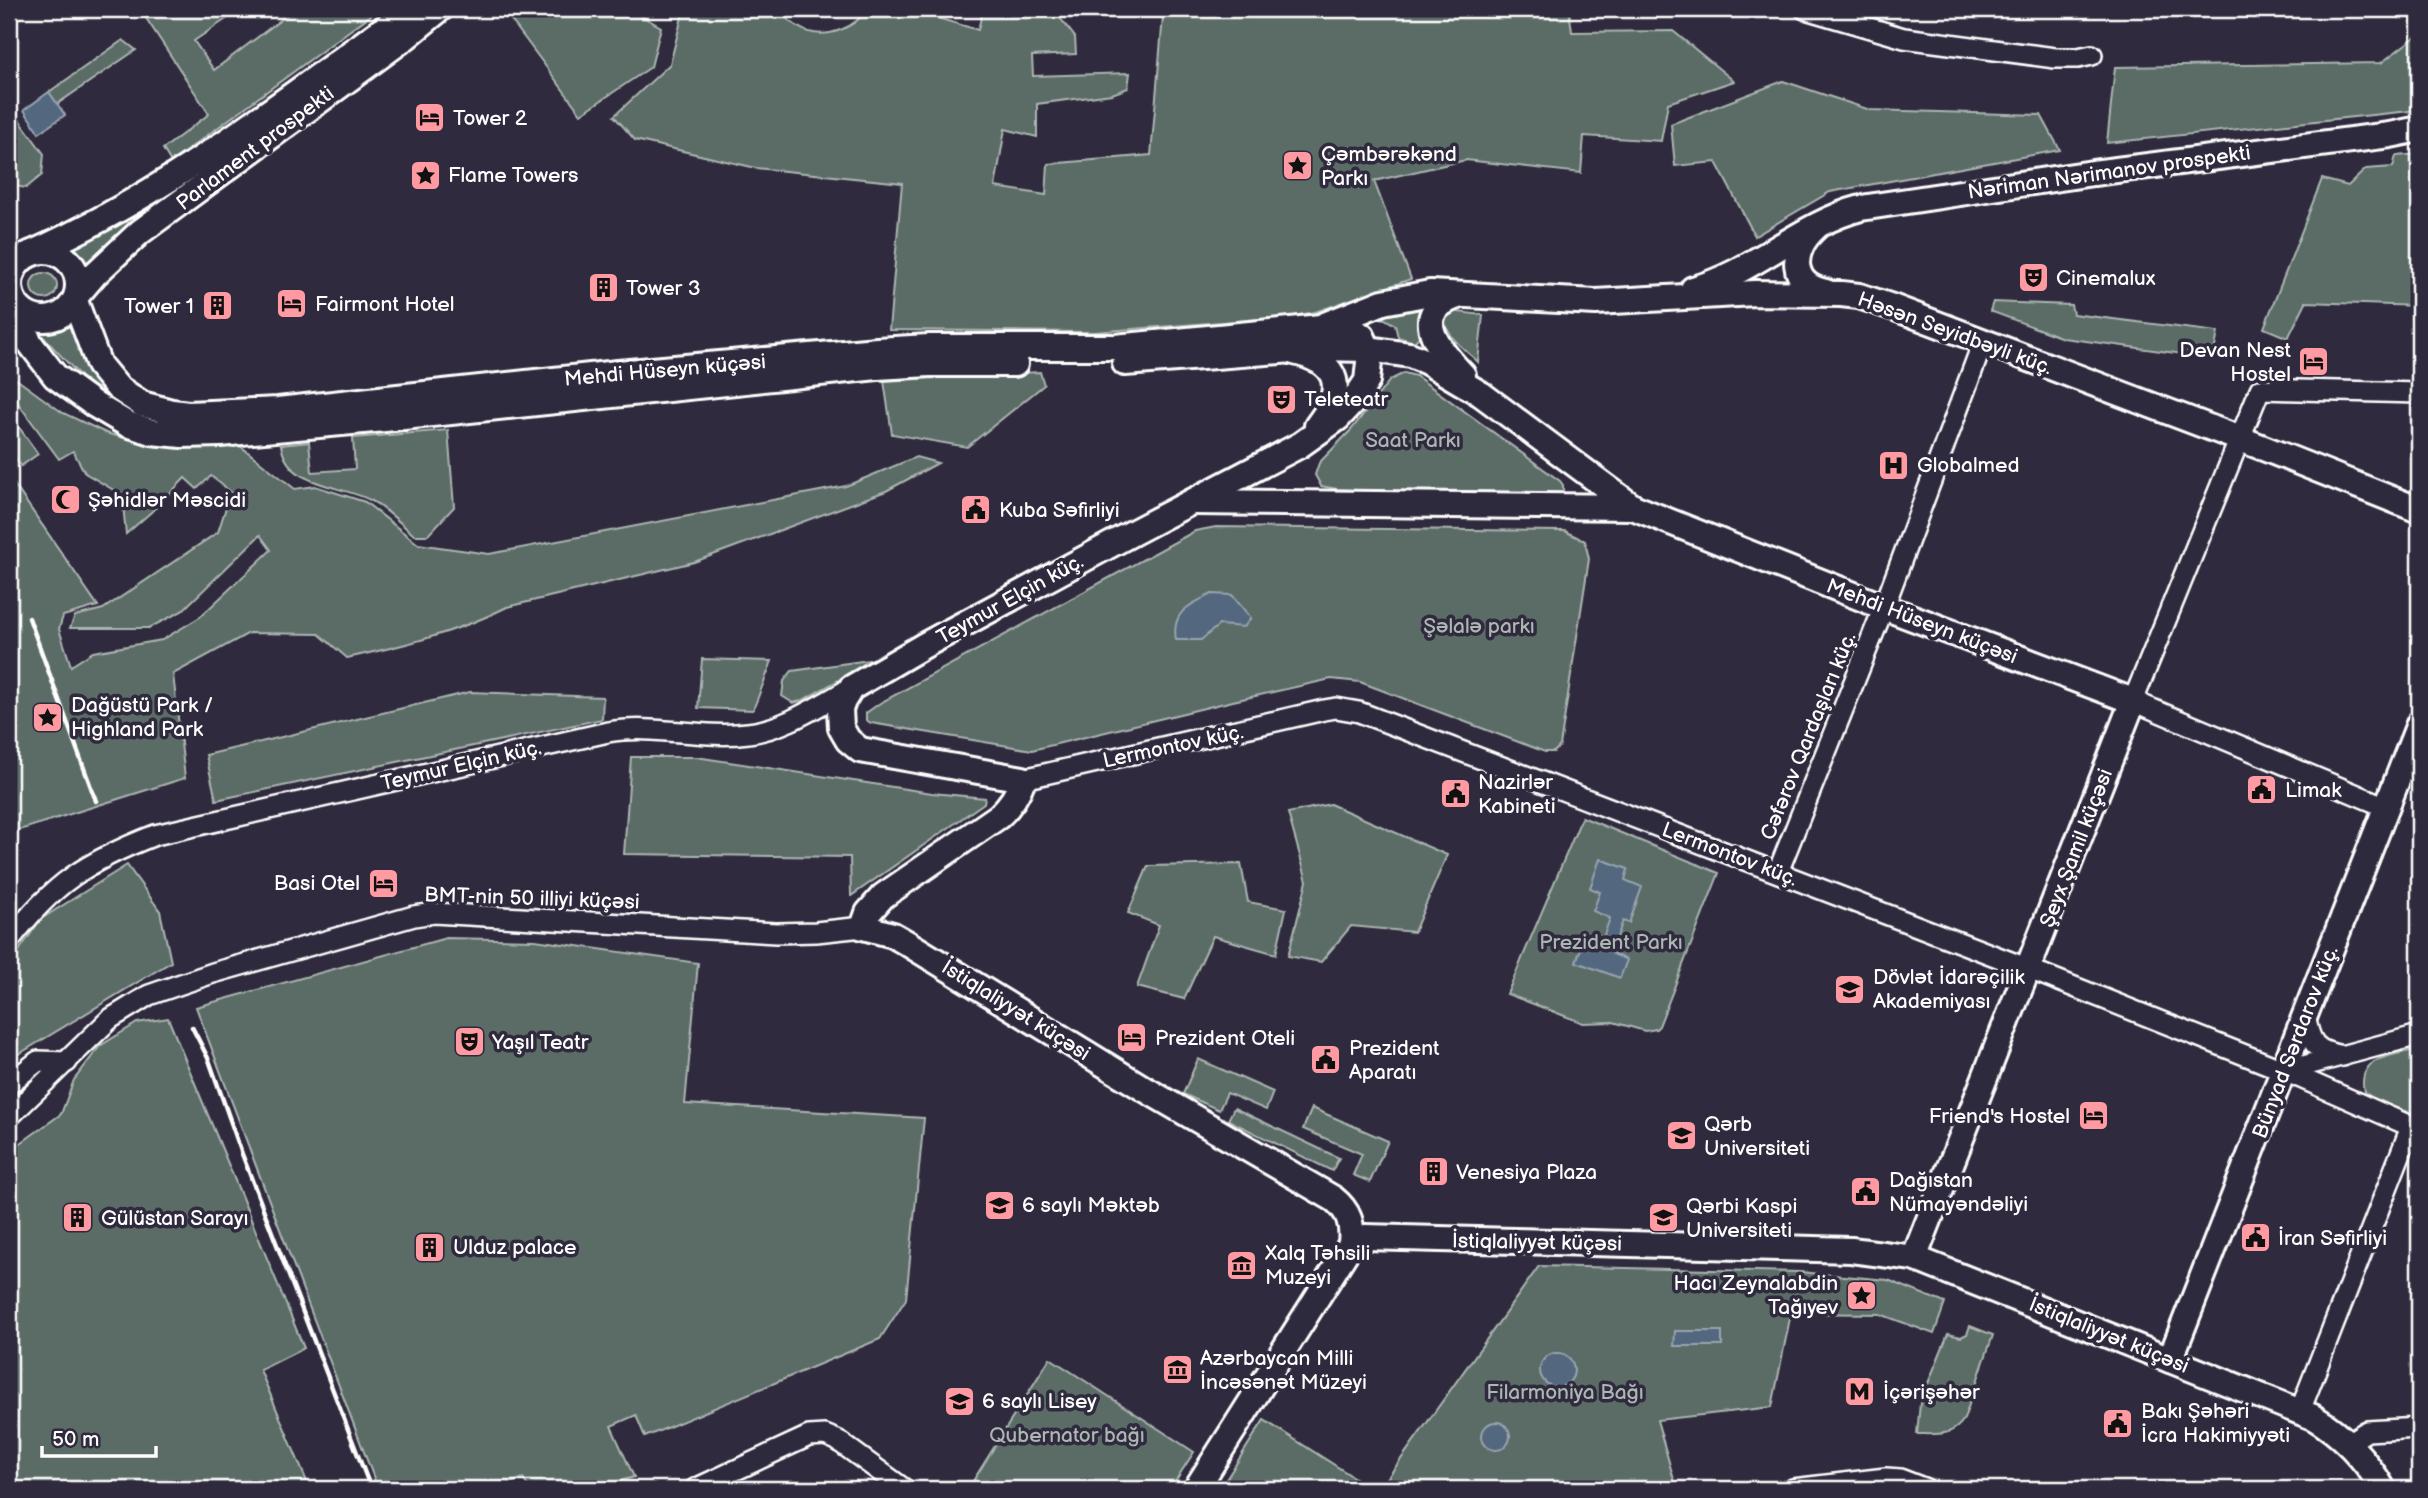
<svg xmlns="http://www.w3.org/2000/svg" width="2428" height="1498" font-family="'Balsamiq Sans',sans-serif">
	<style>
		.green { fill: #5a6c65; stroke: #acb6b2; stroke-width: 2 }
		.water { fill: #53677e; stroke: #98a4b2; stroke-width: 2 }
		.lines { fill: none; stroke-linecap: round; stroke-linejoin: round }
		.minor-casing { stroke: #fff; stroke-width: 24 }
		.major-casing { stroke: #fff; stroke-width: 30 }
		.minor { stroke: #2f2a3d; stroke-width: 19 }
		.major { stroke: #2f2a3d; stroke-width: 24 }
		.rail { stroke: #fff; stroke-width: 4.5 }
		.labels { text-anchor: middle; stroke-width: 7; stroke-linejoin: round; paint-order: stroke }
		.poi-label { font-size: 21px; fill: #fff; stroke: #2f2a3d; text-anchor: start }
		.street-label { font-size: 21px; fill: #fff; stroke: #2f2a3d }
		.park-label { font-size: 21px; fill: #acb6b2; stroke: #2f2a3d }
	</style>
	<rect width="100%" height="100%" fill="#2f2a3d"/>
	<filter id="ink" filterUnits="userSpaceOnUse"><feTurbulence type="fractalNoise" baseFrequency=".0143" numOctaves="2"/><feDisplacementMap in="SourceGraphic" scale="14" xChannelSelector="R" yChannelSelector="G"/><feConvolveMatrix kernelMatrix="1 2 1 2 8 2 1 2 1" color-interpolation-filters="sRGB"/></filter>
	<g filter="url(#ink)">
		<g class="green">
			<polygon points="140,9 237,9 238,11 194,41 214,70 295,9 379,9 171,162 163,149 209,114"/>
			<polygon points="503,9 629,9 661,27 651,67 581,114"/>
			<path d="M684 9C701 9 760 5 772 9 785 14 795 29 809 32 829 38 857 27 866 9H907L978 30 983 9H1053L1075 37 1076 54 1032 56 1033 76 1130 73 1128 88 1112 94 1037 104V137L1005 129 995 187 1046 195 1048 164 1151 155 1163 16 1161 9H1456L1510 11 1511 9H1569L1572 32 1673 31 1734 81 1668 103 1661 141 1584 136 1581 173 1466 160 1374 181 1411 279 1315 312 1288 317 1094 332 889 330 902 183 756 168 635 140 614 116 670 64Z"/>
			<polygon points="2419,34 2419,110 2107,143 2115,67 2381,63"/>
			<polygon points="123,40 136,50 57,104 49,92"/>
			<polygon points="1783,81 1870,110 2041,115 2060,150 1830,192 1755,236 1716,162 1675,166 1671,124"/>
			<polygon points="13,111 44,154 42,175 26,188 9,185 9,115"/>
			<polygon points="2419,154 2419,306 2306,302 2288,338 2264,328 2322,179 2348,186 2366,169 2393,167 2396,156"/>
			<polygon points="171,191 86,275 81,264 67,251"/>
			<circle cx="44" cy="286" r="13"/>
			<polygon points="1431,300 1422,334 1414,342 1398,337 1395,325 1385,319 1369,316"/>
			<polygon points="1993,302 2071,305 2073,314 2218,332 2213,358 2063,338 1990,311"/>
			<path d="M1450 311 1483 315 1478 362C1466 350 1443 335 1445 317Z"/>
			<path d="M71 317C76 358 88 374 116 403L81 377 33 326H55Z"/>
			<polygon points="1040,372 1044,385 967,447 892,434 884,381"/>
			<polygon points="1404,373 1416,376 1560,481 1563,485 1563,494 1553,500 1337,489 1321,486 1315,475 1319,463 1351,430 1390,380"/>
			<path d="M12 376 63 413 106 433 157 447 239 445 295 489 315 486 365 502 418 544 489 554 846 486 916 457 938 463 886 491 694 562 507 607C456 633 402 646 347 658L319 634 249 633 173 674 185 778 13 832 9 869V477L98 606 63 616 59 629 71 666 93 652 162 640 200 617 271 550 260 535 182 611 149 628H70L75 616 103 609 218 532 231 492 211 476 197 489 185 478 158 506 126 534 122 495 85 473 73 451 59 459 9 391V379Z"/>
			<polygon points="9,413 38,454 21,466 9,449"/>
			<path d="M448 430 454 507 428 535H414C401 524 387 509 372 501 341 484 288 488 281 445L309 442 312 472 355 469 353 438Z"/>
			<polygon points="1216,527 1565,531 1585,541 1589,559 1560,746 1554,752 1545,752 1360,682 1331,679 1233,701 1032,750 871,723 866,720 866,713 880,703 1195,531"/>
			<polygon points="702,659 772,661 753,710 698,708"/>
			<polygon points="876,659 801,701 793,703 782,696 784,681 792,671"/>
			<polygon points="470,692 603,697 602,719 216,800 206,755"/>
			<polygon points="631,757 696,757 932,793 985,798 984,803 851,896 850,857 624,854"/>
			<polygon points="1330,804 1447,855 1414,932 1351,926 1321,962 1288,956 1307,881 1288,813"/>
			<polygon points="1582,817 1719,873 1659,1026 1656,1029 1645,1031 1613,1022 1583,1023 1507,994"/>
			<polygon points="1241,864 1248,902 1286,909 1276,954 1213,936 1184,999 1137,987 1159,925 1128,913 1148,866"/>
			<polygon points="127,865 160,911 171,962 9,1060 9,965 41,919"/>
			<polygon points="446,938 535,940 698,963 685,1104 924,1118 906,1299 880,1339 645,1437 636,1415 611,1426 634,1477 594,1489 529,1489 523,1478 496,1489 378,1489 196,1007"/>
			<polygon points="168,1018 304,1348 260,1370 310,1489 9,1489 9,1142 18,1145 61,1114 74,1080 100,1046 137,1023"/>
			<path d="M2419 1049V1116L2376 1101 2364 1092C2356 1056 2394 1055 2419 1049Z"/>
			<polygon points="1198,1059 1273,1092 1266,1110 1227,1093 1219,1110 1183,1094"/>
			<polygon points="1234,1108 1339,1158 1332,1171 1228,1120"/>
			<polygon points="1312,1108 1388,1141 1370,1182 1353,1175 1362,1154 1303,1129"/>
			<polygon points="1539,1266 1800,1272 1888,1280 1945,1303 1934,1334 1880,1314 1791,1313 1772,1407 1657,1420 1675,1483 1590,1489 1220,1489 1264,1420 1372,1489 1381,1487"/>
			<path d="M1970 1326 1993 1335 1964 1419C1953 1437 1936 1434 1917 1434L1920 1403 1948 1334 1961 1337 1967 1334Z"/>
			<polygon points="1050,1358 1194,1452 1170,1489 968,1489"/>
		</g>
		<g class="water">
			<polygon points="49,92 65,115 39,133 24,110"/>
			<path d="M1212 594 1232 595 1251 618 1244 627 1219 625 1201 640H1176C1171 612 1190 604 1212 594Z"/>
			<polygon points="1600,859 1628,869 1625,880 1642,887 1629,923 1623,921 1611,953 1627,960 1620,978 1576,962 1583,943 1599,949 1610,918 1593,911 1600,892 1590,888"/>
			<polygon points="1675,1331 1722,1331 1722,1346 1674,1346"/>
			<circle cx="1557" cy="1370" r="17"/>
			<circle cx="1496" cy="1436" r="14"/>
		</g>
		<g class="lines">
			<defs>
				<g id="minor">
					<polyline points="1805,9 1904,38 2055,58 2078,58 2092,55"/>
					<polyline points="1023,779 1324,710 1336,708 1359,712 2029,969 2285,1071 2419,1130"/>
					<polyline points="2386,807 2133,701 2260,389 2419,393"/>
					<polyline points="1778,872 1884,607 1983,342"/>
					<path d="M9 941C53 883 88 861 155 835L608 732C654 724 702 739 748 733 785 729 819 705 851 688"/>
					<path d="M2305 1015C2310 1043 2314 1051 2343 1056"/>
					<polyline points="2285,1071 2419,1035"/>
					<polyline points="9,1084 38,1061 67,1062"/>
					<polyline points="9,1117 110,1019 149,995 213,973 414,916 434,913 776,933 816,932 863,927"/>
					<polyline points="2300,1411 2411,1127"/>
					<polyline points="2348,1443 2367,1431 2419,1428"/>
					<polyline points="695,1489 809,1436 825,1435 837,1440 904,1489"/>
					<polyline points="1793,1489 1886,1478 1900,1479 1926,1489"/>
				</g>
				<g id="major">
					<path d="M1815 228C1790 250 1789 285 1826 292"/>
					<circle cx="44" cy="285" r="34"/>
					<path d="M30 254C169 193 288 97 411 9"/>
					<path d="M1693 289C1753 273 1800 224 1861 208L2093 173 2390 135 2419 129"/>
					<polyline points="77,295 95,274 140,232 406,37 440,9"/>
					<path d="M1461 295C1407 311 1437 348 1463 375"/>
					<polyline points="12,298 29,342 55,376 95,405 127,424 152,432 182,435 220,434 385,419 877,367 929,364 1015,364"/>
					<path d="M75 301 99 365 118 388 142 404 172 412 188 414 278 410 618 373 877 350 929 347H1115L1331 326 1354 330 1362 336 1370 353 1367 381 1352 403 1338 418 1300 445 1134 532 923 646 851 688 843 701 840 709 841 728 848 740 860 750 1023 779C1018 794 1011 805 999 816L883 896 868 913 863 927 893 935 907 943 1143 1088 1334 1199C1349 1211 1353 1224 1351 1244"/>
					<polyline points="1325,325 1383,302 1430,293 1596,302 1755,293 1841,294 1859,296 1895,308 2256,445 2419,510"/>
					<path d="M1294 352C1342 363 1345 390 1317 426"/>
					<polyline points="1125,363 1318,348 1369,349 1410,355 1427,362 1481,394 1633,507 1884,607 2133,701 1914,1258"/>
					<polyline points="1193,502 1633,507"/>
					<polyline points="2170,1360 2419,724"/>
					<path d="M1196 1489 1351 1244 1355 1240 1365 1237 1851 1250 1914 1258 2313 1417C2343 1435 2365 1458 2383 1489"/>
				</g>
			</defs>
			<use href="#minor" class="minor-casing"/>
			<use href="#major" class="major-casing"/>
			<use href="#minor" class="minor"/>
			<use href="#major" class="major"/>
			<g class="rail">
				<polyline points="29,618 96,801"/>
				<polyline points="192,1027 209,1060 242,1154 371,1489"/>
			</g>
		</g>
	</g>
	<defs>
		<symbol id="hotel-square" viewBox="-11 -11 22 22"><rect x="-9" y="-9" width="18" height="18" rx="4" fill="#ff9aa2" stroke="#2f2a3d"/><path d="M-6-4.5h1.5V1H6V5H4.5V3h-9V5H-6ZM-4 0a1.8 1.8 0 1 1 3.6 0ZM.5 0V-2.5h3Q6-2.5 6 0Z" fill="#111"/></symbol>
		<symbol id="sight-square" viewBox="-11 -11 22 22"><rect x="-9" y="-9" width="18" height="18" rx="4" fill="#ff9aa2" stroke="#2f2a3d"/><path d="M0-6L1.8-2.2L6-1.7L2.9 1.2L3.7 5.4L0 3.3L-3.7 5.4L-2.9 1.2L-6-1.7L-1.8-2.2Z" fill="#111"/></symbol>
		<symbol id="theatre-square" viewBox="-11 -11 22 22"><rect x="-9" y="-9" width="18" height="18" rx="4" fill="#ff9aa2" stroke="#2f2a3d"/><path d="M-5-5.5Q0-4 5-5.5V0Q5 5 0 6Q-5 5-5 0ZM-3.3-2.5H-1v1.5H-3.3ZM1-2.5H3.3v1.5H1ZM-2.8 1Q0 5.5 2.8 1Z" fill="#111"/></symbol>
		<symbol id="building-square" viewBox="-11 -11 22 22"><rect x="-9" y="-9" width="18" height="18" rx="4" fill="#ff9aa2" stroke="#2f2a3d"/><path d="M-4-6H4V6H1V3H-1V6H-4ZM-2.5-4.3h1.7v1.8h-1.7ZM.8-4.3h1.7v1.8H.8ZM-2.5-1h1.7V.8h-1.7ZM.8-1h1.7V.8H.8Z" fill="#111"/></symbol>
		<symbol id="hospital-square" viewBox="-11 -11 22 22"><rect x="-9" y="-9" width="18" height="18" rx="4" fill="#ff9aa2" stroke="#2f2a3d"/><path d="M-5-5h3v3.5h4V-5h3V5h-3V1.5h-4V5h-3Z" fill="#111"/></symbol>
		<symbol id="mosque-square" viewBox="-11 -11 22 22"><rect x="-9" y="-9" width="18" height="18" rx="4" fill="#ff9aa2" stroke="#2f2a3d"/><path d="M3.5-4.9A6 6 0 1 0 3.5 4.9A5 5 0 1 1 3.5-4.9Z" fill="#111"/></symbol>
		<symbol id="civic-square" viewBox="-11 -11 22 22"><rect x="-9" y="-9" width="18" height="18" rx="4" fill="#ff9aa2" stroke="#2f2a3d"/><path d="M-.6-6.5H3V-4.5H.6V-3L4-1V1h2V6H-6V1h2V-1L-.6-3ZM-1.2 2.5V6h2.4V2.5Z" fill="#111"/></symbol>
		<symbol id="university-square" viewBox="-11 -11 22 22"><rect x="-9" y="-9" width="18" height="18" rx="4" fill="#ff9aa2" stroke="#2f2a3d"/><path d="M0-5L7-2L0 1L-7-2ZM-4 1L0 2.5L4 1V4Q0 6-4 4Z" fill="#111"/></symbol>
		<symbol id="school-square" viewBox="-11 -11 22 22"><rect x="-9" y="-9" width="18" height="18" rx="4" fill="#ff9aa2" stroke="#2f2a3d"/><path d="M0-5L7-2L0 1L-7-2ZM-4 1L0 2.5L4 1V4Q0 6-4 4Z" fill="#111"/></symbol>
		<symbol id="museum-square" viewBox="-11 -11 22 22"><rect x="-9" y="-9" width="18" height="18" rx="4" fill="#ff9aa2" stroke="#2f2a3d"/><path d="M0-6L6-3V-2H-6V-3ZM-5-1h2V3h-2ZM-1-1h2V3h-2ZM3-1h2V3H3ZM-6 4H6V6H-6Z" fill="#111"/></symbol>
		<symbol id="metro-square" viewBox="-11 -11 22 22"><rect x="-9" y="-9" width="18" height="18" rx="4" fill="#ff9aa2" stroke="#2f2a3d"/><path d="M-5.5 5V-5H-3L0 0L3-5H5.5V5H3V-.5L0 4L-3-.5V5Z" fill="#111"/></symbol>
	</defs>
	<g fill-rule="evenodd">
		<use href="#hotel-square" x="412" y="100" width="35" height="35"/>
		<use href="#sight-square" x="1280" y="148" width="35" height="35"/>
		<use href="#sight-square" x="408" y="158" width="35" height="35"/>
		<use href="#theatre-square" x="2016" y="260" width="35" height="35"/>
		<use href="#building-square" x="586" y="270" width="35" height="35"/>
		<use href="#hotel-square" x="274" y="286" width="35" height="35"/>
		<use href="#building-square" x="200" y="288" width="35" height="35"/>
		<use href="#hotel-square" x="2296" y="344" width="35" height="35"/>
		<use href="#theatre-square" x="1264" y="382" width="35" height="35"/>
		<use href="#hospital-square" x="1876" y="448" width="35" height="35"/>
		<use href="#mosque-square" x="48" y="482" width="35" height="35"/>
		<use href="#civic-square" x="958" y="492" width="35" height="35"/>
		<use href="#sight-square" x="30" y="700" width="35" height="35"/>
		<use href="#civic-square" x="2244" y="772" width="35" height="35"/>
		<use href="#civic-square" x="1438" y="776" width="35" height="35"/>
		<use href="#hotel-square" x="366" y="866" width="35" height="35"/>
		<use href="#university-square" x="1832" y="972" width="35" height="35"/>
		<use href="#hotel-square" x="1114" y="1020" width="35" height="35"/>
		<use href="#theatre-square" x="452" y="1024" width="35" height="35"/>
		<use href="#civic-square" x="1308" y="1042" width="35" height="35"/>
		<use href="#hotel-square" x="2076" y="1098" width="35" height="35"/>
		<use href="#university-square" x="1664" y="1118" width="35" height="35"/>
		<use href="#building-square" x="1416" y="1154" width="35" height="35"/>
		<use href="#civic-square" x="1848" y="1174" width="35" height="35"/>
		<use href="#school-square" x="982" y="1188" width="35" height="35"/>
		<use href="#building-square" x="60" y="1200" width="35" height="35"/>
		<use href="#university-square" x="1646" y="1200" width="35" height="35"/>
		<use href="#civic-square" x="2238" y="1220" width="35" height="35"/>
		<use href="#building-square" x="412" y="1230" width="35" height="35"/>
		<use href="#museum-square" x="1224" y="1248" width="35" height="35"/>
		<use href="#sight-square" x="1844" y="1278" width="35" height="35"/>
		<use href="#museum-square" x="1160" y="1352" width="35" height="35"/>
		<use href="#metro-square" x="1842" y="1374" width="35" height="35"/>
		<use href="#school-square" x="942" y="1384" width="35" height="35"/>
		<use href="#civic-square" x="2100" y="1406" width="35" height="35"/>
	</g>
	<g class="labels">
		<g class="poi-label">
			<text x="453" y="125">Tower 2</text>
			<text x="1321" y="161">Çəmbərəkənd<tspan x="1321" dy="24">Parkı</tspan></text>
			<text x="448" y="182">Flame Towers</text>
			<text x="2056" y="285">Cinemalux</text>
			<text x="626" y="295">Tower 3</text>
			<text x="315" y="311">Fairmont Hotel</text>
			<text x="194" y="313" text-anchor="end">Tower 1</text>
			<text x="2291" y="357" text-anchor="end">Devan Nest<tspan x="2291" dy="24">Hostel</tspan></text>
			<text x="1304" y="406">Teleteatr</text>
			<text x="1917" y="472">Globalmed</text>
			<text x="88" y="507">Şəhidlər Məscidi</text>
			<text x="999" y="517">Kuba Səfirliyi</text>
			<text x="71" y="712">Dağüstü Park /<tspan x="71" dy="24">Highland Park</tspan></text>
			<text x="1478" y="789">Nazirlər<tspan x="1478" dy="24">Kabineti</tspan></text>
			<text x="2285" y="797">Limak</text>
			<text x="360" y="890" text-anchor="end">Basi Otel</text>
			<text x="1873" y="984">Dövlət İdarəçilik<tspan x="1873" dy="24">Akademiyası</tspan></text>
			<text x="1155" y="1045">Prezident Oteli</text>
			<text x="492" y="1049">Yaşıl Teatr</text>
			<text x="1349" y="1055">Prezident<tspan x="1349" dy="24">Aparatı</tspan></text>
			<text x="2070" y="1123" text-anchor="end">Friend's Hostel</text>
			<text x="1704" y="1131">Qərb<tspan x="1704" dy="24">Universiteti</tspan></text>
			<text x="1456" y="1179">Venesiya Plaza</text>
			<text x="1889" y="1187">Dağıstan<tspan x="1889" dy="24">Nümayəndəliyi</tspan></text>
			<text x="1022" y="1212">6 saylı Məktəb</text>
			<text x="1686" y="1213">Qərbi Kaspi<tspan x="1686" dy="24">Universiteti</tspan></text>
			<text x="101" y="1225">Gülüstan Sarayı</text>
			<text x="2278" y="1245">İran Səfirliyi</text>
			<text x="453" y="1254">Ulduz palace</text>
			<text x="1265" y="1260">Xalq Təhsili<tspan x="1265" dy="24">Muzeyi</tspan></text>
			<text x="1838" y="1290" text-anchor="end">Hacı Zeynalabdin<tspan x="1838" dy="24">Tağıyev</tspan></text>
			<text x="1200" y="1365">Azərbaycan Milli<tspan x="1200" dy="24">İncəsənət Müzeyi</tspan></text>
			<text x="1883" y="1399">İçərişəhər</text>
			<text x="982" y="1408">6 saylı Lisey</text>
			<text x="2141" y="1418">Bakı Şəhəri<tspan x="2141" dy="24">İcra Hakimiyyəti</tspan></text>
		</g>
		<g class="street-label">
			<text transform="translate(255 148) rotate(-37)" y="7">Parlament prospekti</text>
			<text transform="translate(2109 172) rotate(-8)" y="7">Nəriman Nərimanov prospekti</text>
			<text transform="translate(1955 333) rotate(20)" y="7">Həsən Seyidbəyli küç.</text>
			<text transform="translate(665 370) rotate(-5)" y="7">Mehdi Hüseyn küçəsi</text>
			<text transform="translate(1010 599) rotate(-29)" y="7">Teymur Elçin küç.</text>
			<text transform="translate(1922 621) rotate(21)" y="7">Mehdi Hüseyn küçəsi</text>
			<text transform="translate(1808 736) rotate(-68)" y="7">Cəfərov Qardaşları küç.</text>
			<text transform="translate(1173 746) rotate(-12)" y="7">Lermontov küç.</text>
			<text transform="translate(461 765) rotate(-13)" y="7">Teymur Elçin küç.</text>
			<text transform="translate(2076 848) rotate(-69)" y="7">Şeyx Şamil küçəsi</text>
			<text transform="translate(1730 854) rotate(21)" y="7">Lermontov küç.</text>
			<text transform="translate(532 898) rotate(2)" y="7">BMT-nin 50 illiyi küçəsi</text>
			<text transform="translate(1016 1010) rotate(32)" y="7">İstiqlaliyyət küçəsi</text>
			<text transform="translate(2295 1042) rotate(-69)" y="7">Bünyad Sərdarov küç.</text>
			<text transform="translate(1537 1242) rotate(1)" y="7">İstiqlaliyyət küçəsi</text>
			<text transform="translate(2109 1335) rotate(22)" y="7">İstiqlaliyyət küçəsi</text>
		</g>
		<g class="park-label">
			<text x="1413" y="447">Saat Parkı</text>
			<text x="1479" y="633">Şəlalə parkı</text>
			<text x="1611" y="949">Prezident Parkı</text>
			<text x="1565" y="1399">Filarmoniya Bağı</text>
			<text x="1067" y="1442">Qubernator bağı</text>
		</g>
	</g>
	<rect width="2428" height="1498" fill="none" stroke="#2f2a3d" stroke-width="35"/>
	<rect x="18" y="18" width="2393" height="1463" fill="none" stroke="#fff" stroke-width="2.5" filter="url(#ink)"/>
	<path d="M42 1446v10h114v-10" fill="none" stroke="#ffffff" stroke-width="3.5"/>
	<text x="52" y="1446" font-size="21" fill="#ffffff" stroke="#2f2a3d" stroke-width="5" paint-order="stroke">50 m</text>
</svg>
